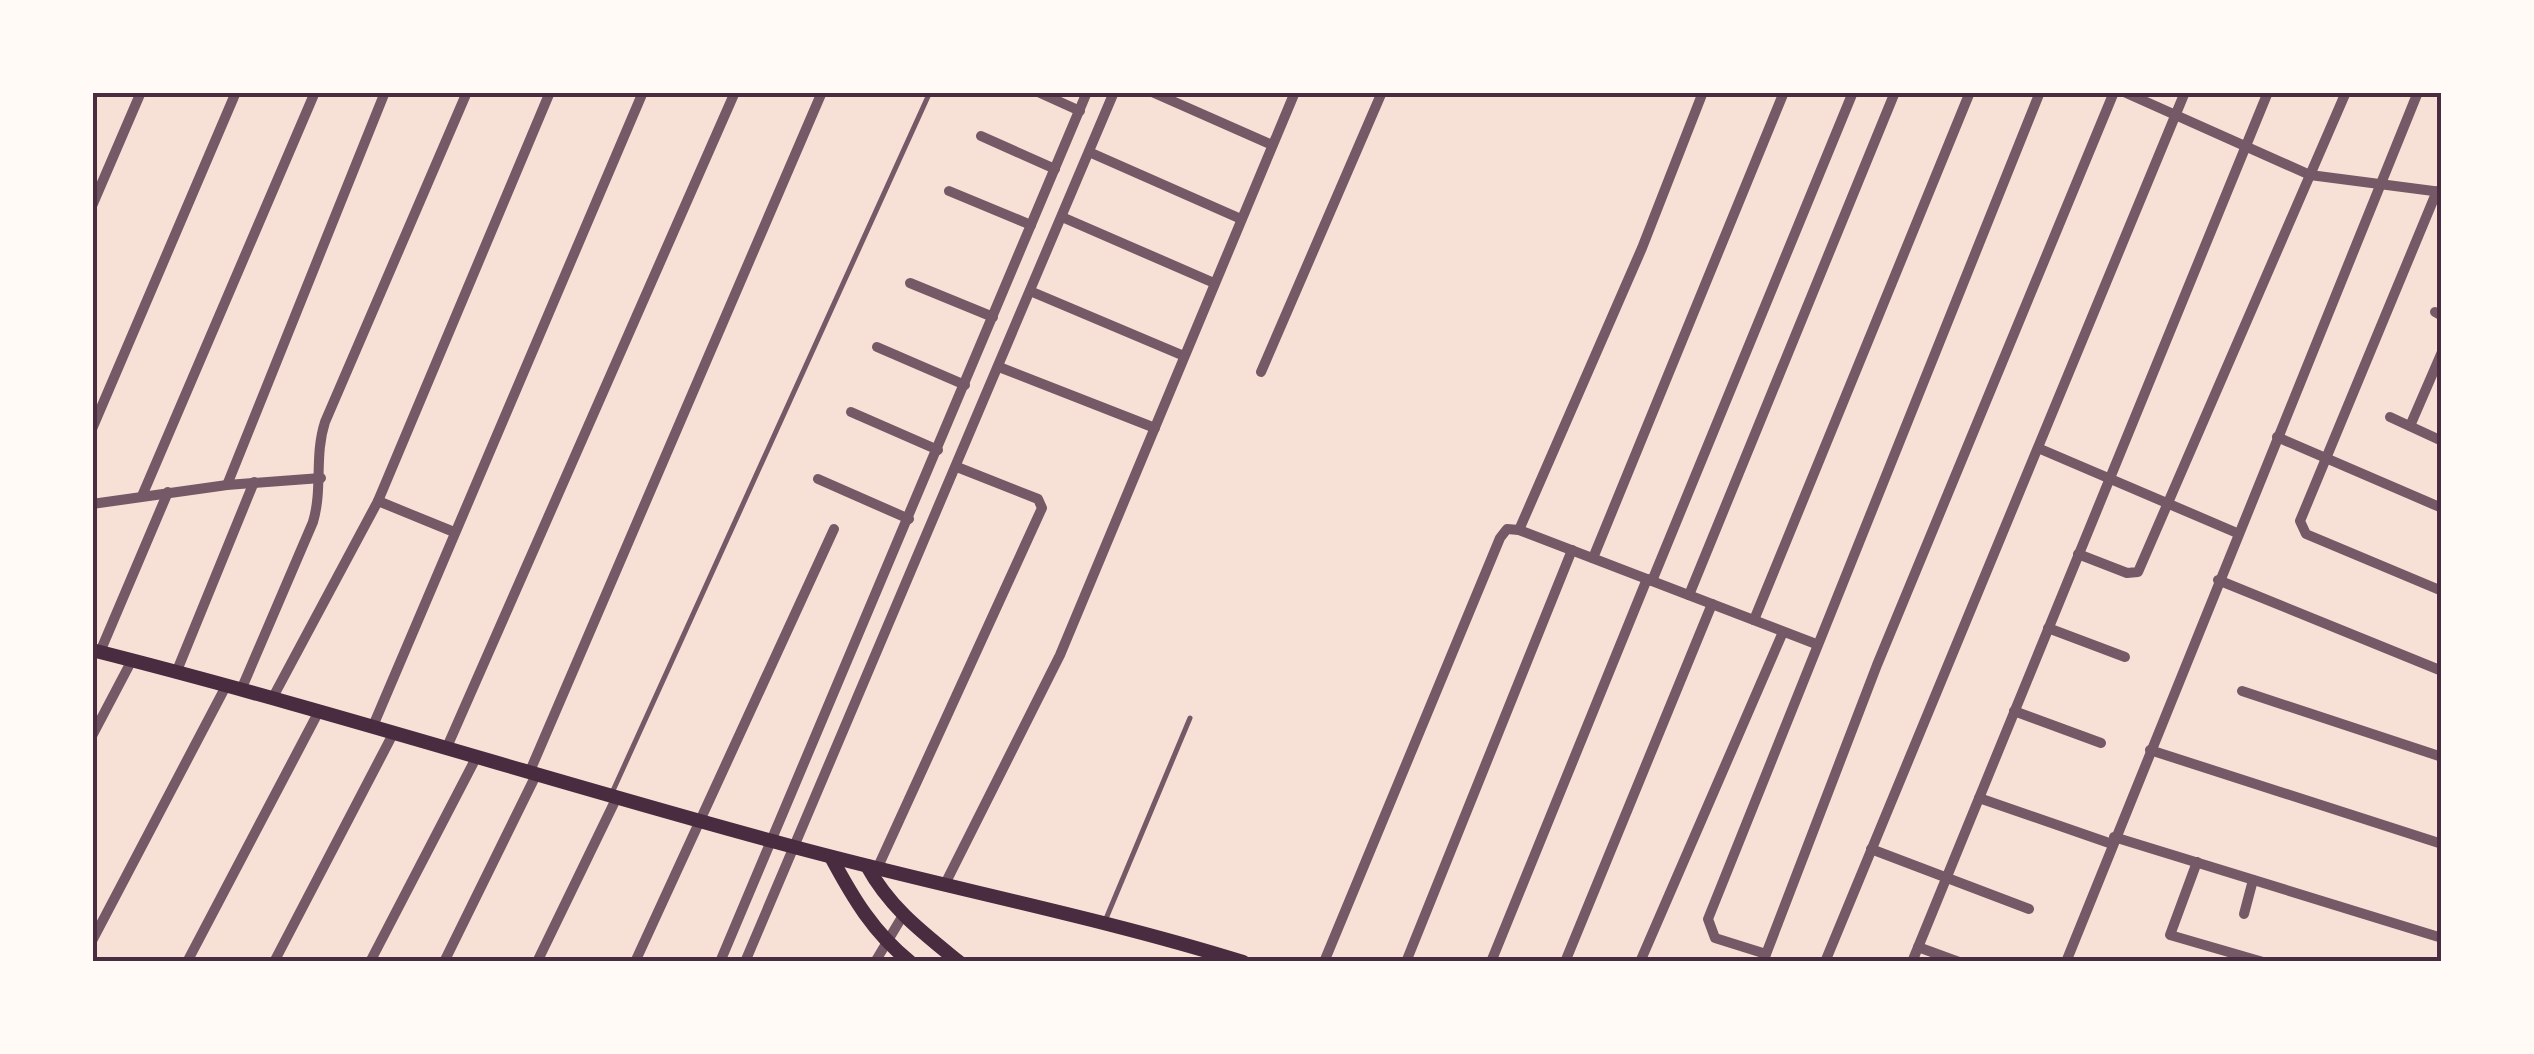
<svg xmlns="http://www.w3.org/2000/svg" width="2534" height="1054" font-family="'DM Sans',sans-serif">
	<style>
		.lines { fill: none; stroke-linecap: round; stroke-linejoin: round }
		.service { stroke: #755966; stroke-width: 5 }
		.minor { stroke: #755966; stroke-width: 10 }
		.secondary { stroke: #4a2c40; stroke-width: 14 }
		.neatline { fill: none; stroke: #4a2c40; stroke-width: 4 }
	</style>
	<rect width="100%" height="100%" fill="#f7e1d7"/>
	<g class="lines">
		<g class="service">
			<polyline points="611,795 930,92"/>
			<polyline points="1105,921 1190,718"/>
		</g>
		<g class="minor">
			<polyline points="1038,92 1080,111"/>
			<polyline points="1152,92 1272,145"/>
			<polyline points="2124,92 2310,175 2441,192"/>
			<polyline points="981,136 1055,169"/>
			<polyline points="1089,152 1241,219"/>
			<polyline points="949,191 1031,225"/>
			<polyline points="2437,191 2300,521 2306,534 2442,591"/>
			<polyline points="92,206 141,92"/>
			<polyline points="1062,217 1214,283"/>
			<polyline points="910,283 993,317"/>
			<polyline points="1030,291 1184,356"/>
			<polyline points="2435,312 2442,316"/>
			<polyline points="877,347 965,385"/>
			<polyline points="999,367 1155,428"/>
			<polyline points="1261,372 1382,92"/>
			<polyline points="851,412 938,450"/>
			<polyline points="2390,417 2442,441"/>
			<polyline points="2410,426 2442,352"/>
			<polyline points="92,429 236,92"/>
			<polyline points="2277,437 2442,508"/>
			<polyline points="2038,448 2237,533"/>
			<polyline points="818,479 909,519"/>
			<polyline points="227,485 385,92"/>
			<polyline points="142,496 315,92"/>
			<polyline points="378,501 454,532"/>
			<polyline points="92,504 227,485 321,478"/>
			<polyline points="1519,530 1816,644"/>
			<polyline points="2078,554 2127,573 2138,572 2346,92"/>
			<polyline points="1593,558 1784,92"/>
			<polyline points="2218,580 2442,671"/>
			<polyline points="1652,581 1853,92"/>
			<polyline points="1689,595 1895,92"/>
			<polyline points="1754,620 1970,92"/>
			<polyline points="2048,628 2125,657"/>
			<polyline points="100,652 168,492"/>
			<polyline points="176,673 254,482"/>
			<path d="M241 690 313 522C323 488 314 456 325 422L467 92"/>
			<polyline points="2242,691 2442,757"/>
			<polyline points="272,699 378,501 550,92"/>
			<polyline points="2014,711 2101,743"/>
			<polyline points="373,726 643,92"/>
			<polyline points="92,736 132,660"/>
			<polyline points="447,747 735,92"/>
			<polyline points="2150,750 2442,844"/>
			<polyline points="530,771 822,92"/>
			<polyline points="1979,798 2112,844"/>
			<polyline points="2114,837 2442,938"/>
			<polyline points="1871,849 2029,909"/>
			<polyline points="2197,862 2170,935 2263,962"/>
			<polyline points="877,869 1042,508 1038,499 957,467"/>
			<polyline points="944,886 1060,655 1295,92"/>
			<polyline points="2244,914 2253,880"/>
			<polyline points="92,941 226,686"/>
			<polyline points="1918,947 1959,962"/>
			<polyline points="1766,954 1715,938 1708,919 2040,92"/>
			<polyline points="187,962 319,711"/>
			<polyline points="274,962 394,732"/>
			<polyline points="370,962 477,756"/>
			<polyline points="444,962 537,773"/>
			<polyline points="537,962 617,797"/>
			<polyline points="635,962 834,529"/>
			<polyline points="720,962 1087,92"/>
			<polyline points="745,962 1114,92"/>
			<polyline points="875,962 902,917"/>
			<polyline points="1324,962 1500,538 1507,529 1519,530 1642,248 1703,92"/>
			<polyline points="1406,962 1572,550"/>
			<polyline points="1491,962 1647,579"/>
			<polyline points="1565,962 1712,604"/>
			<polyline points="1640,962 1783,632"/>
			<polyline points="1763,962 1877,665 2114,92"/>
			<polyline points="1825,962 2185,92"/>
			<polyline points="1912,962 2268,92"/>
			<polyline points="2066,962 2418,92"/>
		</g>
		<g class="secondary">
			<path d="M92 650C322 708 547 780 776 842 931 885 1089 914 1243 962"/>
			<path d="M831 857C853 898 873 932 910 962"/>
			<path d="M867 866C890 908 922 932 959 962"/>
		</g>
	</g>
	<rect width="2534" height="1054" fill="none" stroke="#fffaf5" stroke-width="190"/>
	<rect x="95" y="95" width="2344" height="864" class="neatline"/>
</svg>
